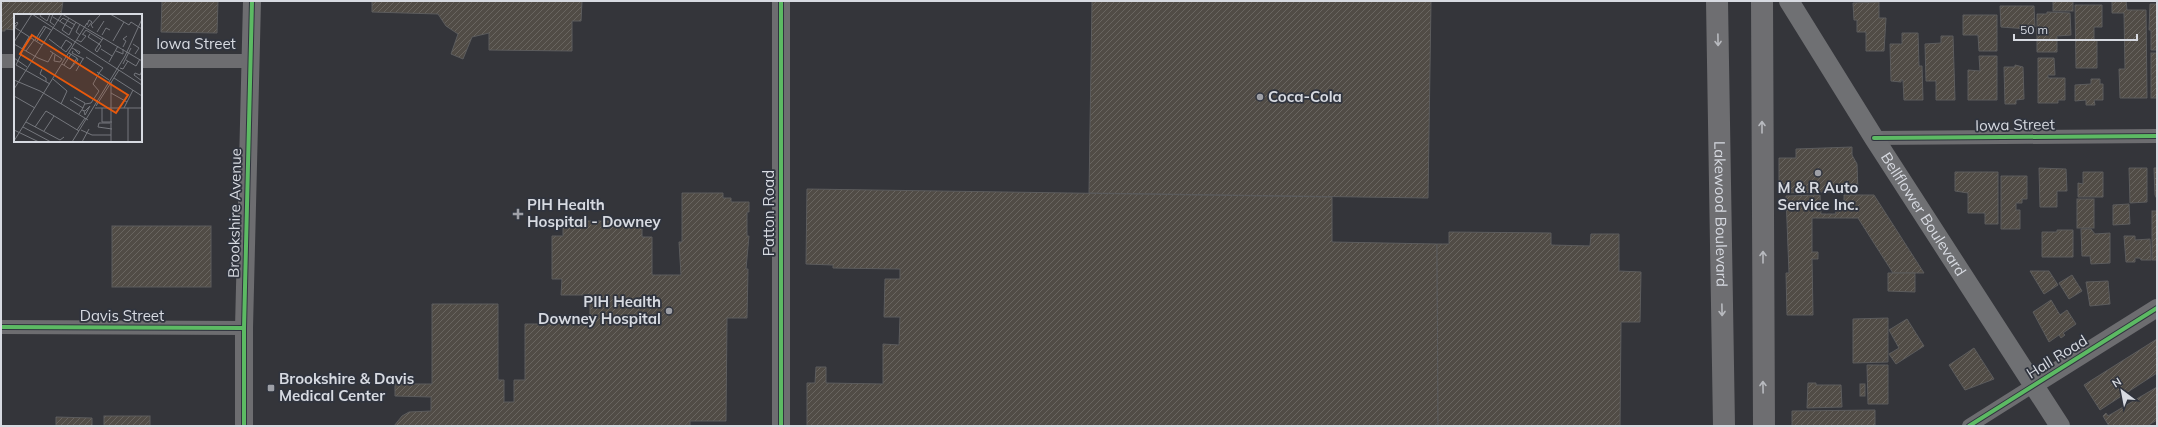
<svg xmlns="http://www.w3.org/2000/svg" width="2158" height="427" font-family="Mulish,sans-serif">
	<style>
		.building { fill: url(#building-hatch); stroke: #5c5c5d }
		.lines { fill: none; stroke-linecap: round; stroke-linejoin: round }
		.minor { stroke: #6d6d70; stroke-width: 14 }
		.tertiary { stroke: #6d6d70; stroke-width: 18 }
		.secondary { stroke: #6f7073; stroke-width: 20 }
		.primary { stroke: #6e6e71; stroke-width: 22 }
		.cycleway-casing { stroke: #30343e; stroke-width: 6 }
		.cycleway { stroke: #5cba63; stroke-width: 4 }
		.oneway { stroke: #b8babf }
		.poi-dot { fill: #9ea0a7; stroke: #30343e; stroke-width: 1.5 }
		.labels { text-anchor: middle; stroke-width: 3.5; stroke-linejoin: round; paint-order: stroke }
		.street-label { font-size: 15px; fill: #d7dae1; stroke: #30343e }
		.poi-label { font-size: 15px; font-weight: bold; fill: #d7dae1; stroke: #30343e; text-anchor: start }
		.inset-road { fill: none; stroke: #75777d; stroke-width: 1 }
		.view { fill: #e8590c; fill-opacity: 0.15; stroke: #e8590c; stroke-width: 2 }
		.inset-edge { fill: none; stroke: #d7dae1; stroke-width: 2 }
	</style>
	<defs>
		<pattern id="building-hatch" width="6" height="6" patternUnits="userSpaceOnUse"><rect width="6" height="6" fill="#514c46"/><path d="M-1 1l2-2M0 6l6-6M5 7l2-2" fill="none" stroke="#696560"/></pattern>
	</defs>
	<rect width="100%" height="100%" fill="#34353a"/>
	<g class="building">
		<polygon points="1,1 63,1 61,15 15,15 15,30 5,29 5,31 1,31"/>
		<polygon points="162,1 218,1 217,33 161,32"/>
		<polygon points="372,1 582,1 581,21 572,21 572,51 489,50 489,33 472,37 463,59 451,54 458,34 446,26 438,14 372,12"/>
		<polygon points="1092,1 1431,1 1428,198 1089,193"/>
		<rect x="2053" y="1" width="20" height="10"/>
		<polygon points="2112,1 2126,1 2127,10 2146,10 2147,98 2120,98 2119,69 2125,69 2124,13 2112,13"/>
		<polygon points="1879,2 1879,18 1886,18 1884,51 1866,51 1866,32 1857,32 1857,20 1854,20 1853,3"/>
		<polygon points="2150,4 2157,4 2157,50 2151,50 2151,30 2149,30"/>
		<polygon points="2075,5 2102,5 2102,27 2094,27 2094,40 2097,40 2097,68 2076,68"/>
		<polygon points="2000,6 2034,6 2035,27 2028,27 2028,29 2001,27"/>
		<polygon points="2047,12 2070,13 2071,35 2057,36 2057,52 2037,52 2037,14 2047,14"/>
		<polygon points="1963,15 1997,15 1997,51 1979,51 1978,35 1963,35"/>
		<polygon points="1902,33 1918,33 1919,66 1922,66 1923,100 1904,100 1903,80 1901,80 1901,82 1891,81 1890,44 1902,44"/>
		<polygon points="1941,36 1953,36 1955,100 1936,100 1936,81 1926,81 1925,44 1941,43"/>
		<rect x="2151" y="53" width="6" height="45"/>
		<polygon points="1979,56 1997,56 1997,100 1968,100 1968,70 1980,71"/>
		<polygon points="2038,58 2054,58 2055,75 2048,75 2048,78 2065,78 2065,100 2058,100 2058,103 2038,103"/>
		<polygon points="2015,65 2023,67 2024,99 2016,100 2016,104 2005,104 2004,67 2015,67"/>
		<polygon points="2091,79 2100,79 2100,84 2103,84 2103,100 2094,100 2095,105 2086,105 2086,100 2075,101 2075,85 2091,84"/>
		<polygon points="1852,147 1852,155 1857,164 1858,191 1783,193 1783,183 1779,183 1779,158 1796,158 1796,149"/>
		<polygon points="2039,168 2066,169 2067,191 2057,191 2057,207 2040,207"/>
		<polygon points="2129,168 2147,168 2147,202 2130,203"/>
		<polygon points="2154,168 2157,168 2157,199 2155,195"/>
		<polygon points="1955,172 1998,172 1998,224 1985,224 1985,213 1968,213 1968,193 1955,191"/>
		<polygon points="2083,172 2103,172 2103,197 2078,197 2078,183 2083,184"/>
		<polygon points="2001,176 2027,176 2027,199 2022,199 2022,203 2016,203 2016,210 2020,210 2020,229 2001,229"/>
		<polygon points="807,189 1332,197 1332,242 1437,244 1438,426 807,426 807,383 815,383 816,367 826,367 826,383 883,384 883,344 899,345 900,317 884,317 885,279 900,279 900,269 833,268 833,265 806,264"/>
		<polygon points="682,193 723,193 723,198 731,198 731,202 749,202 749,212 747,212 747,236 749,236 746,269 748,269 747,318 727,318 726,421 690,421 690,426 394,426 402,416 409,412 431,411 431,397 395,396 395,384 432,384 432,304 498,304 498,380 504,380 504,402 514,402 514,380 525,380 525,324 590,324 590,295 561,295 562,279 552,279 552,236 563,236 563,221 642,221 642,237 652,237 652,275 681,275 679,242 682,242"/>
		<polygon points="1820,195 1821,214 1836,214 1835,207 1844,207 1844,195 1874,195 1924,273 1893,273 1858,218 1812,218 1812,252 1818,252 1818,259 1812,259 1813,315 1787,315 1786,273 1789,273 1786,196"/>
		<rect x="2077" y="199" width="17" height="29"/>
		<polygon points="2129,204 2130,224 2113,225 2113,205"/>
		<rect x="2152" y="211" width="5" height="49"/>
		<rect x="112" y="226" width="99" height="61"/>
		<polygon points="2081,229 2091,229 2095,234 2110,233 2110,263 2091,264 2090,256 2082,256"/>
		<polygon points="2057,230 2073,230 2073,257 2042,257 2042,232 2057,232"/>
		<polygon points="1449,232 1551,233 1551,245 1590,246 1591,234 1619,234 1619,271 1641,272 1640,322 1621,322 1620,426 1438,426 1437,244 1449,244"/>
		<polygon points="2124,236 2135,236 2135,240 2150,239 2151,260 2141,260 2140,258 2135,258 2135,262 2126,262"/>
		<polygon points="2030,271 2049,271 2058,285 2044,294"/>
		<polygon points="1888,273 1915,273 1915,292 1888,291"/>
		<polygon points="2072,275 2082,291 2069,299 2059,283"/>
		<polygon points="2108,281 2110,304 2090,306 2086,282"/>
		<polygon points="2051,300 2060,315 2067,310 2076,324 2063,333 2065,335 2061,338 2059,335 2049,342 2033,312"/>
		<polygon points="1888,318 1888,362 1853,363 1853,319"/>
		<polygon points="1907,319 1924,346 1896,364 1889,354 1899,348 1889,330"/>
		<polygon points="2157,339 2157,373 2100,410 2084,385"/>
		<polygon points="1974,348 1994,379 1965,390 1949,365"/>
		<polygon points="1867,365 1888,365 1888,404 1868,404"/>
		<polygon points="1808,383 1816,383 1816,385 1841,385 1842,407 1807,408"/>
		<rect x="1860" y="384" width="5" height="12"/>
		<polygon points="2157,387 2157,420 2147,426 2109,426 2103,416 2106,413 2108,416"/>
		<polygon points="1875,410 1875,426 1792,426 1792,411"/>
		<rect x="104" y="416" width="46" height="10"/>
		<polygon points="56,417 92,418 92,426 56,426"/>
	</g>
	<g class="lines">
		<g class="minor">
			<polyline points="1,61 15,61"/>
			<polyline points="141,61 251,61"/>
			<polyline points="1874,138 2157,136"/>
			<polyline points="1,327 244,328"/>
			<polyline points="1969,426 2034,385"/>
		</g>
		<g class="tertiary">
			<polyline points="781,1 781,426"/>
			<polyline points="2034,385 2157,308"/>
			<polyline points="244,426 244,328 252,1"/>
		</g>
		<path class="secondary" id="s1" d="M1789 1 1874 138 2060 426"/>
		<g class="primary">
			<path id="s2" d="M1717 1 1724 426"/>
			<polyline points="1762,1 1764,426"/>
		</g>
		<defs>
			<g id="cycleway">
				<polyline points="781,1 781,426"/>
				<polyline points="1874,138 2157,136"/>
				<polyline points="1,327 244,328"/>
				<polyline points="244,426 244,328 252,1"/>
				<polyline points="1969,426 2157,308"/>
			</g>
		</defs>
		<use href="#cycleway" class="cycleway-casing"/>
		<use href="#cycleway" class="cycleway"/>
	</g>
	<defs><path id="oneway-shaft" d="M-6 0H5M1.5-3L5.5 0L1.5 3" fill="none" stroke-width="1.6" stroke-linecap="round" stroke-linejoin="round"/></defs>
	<g class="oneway">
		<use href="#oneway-shaft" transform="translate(1718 40) rotate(89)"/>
		<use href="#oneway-shaft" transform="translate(1762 127) rotate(-90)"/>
		<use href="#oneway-shaft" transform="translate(1763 257) rotate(-90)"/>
		<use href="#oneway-shaft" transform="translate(1722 310) rotate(89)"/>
		<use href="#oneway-shaft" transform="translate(1763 387) rotate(-91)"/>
	</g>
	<g class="poi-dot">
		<circle cx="1260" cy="97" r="4"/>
		<circle cx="1818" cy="173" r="4"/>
		<path d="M516 208h4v4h4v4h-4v4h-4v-4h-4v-4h4z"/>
		<circle cx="669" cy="311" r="4"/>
		<rect x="267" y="384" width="8" height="8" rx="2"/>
	</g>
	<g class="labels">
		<g class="street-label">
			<text x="196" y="49">Iowa Street</text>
			<text transform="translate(2015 125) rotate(-1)" y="5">Iowa Street</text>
			<text transform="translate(235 213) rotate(-89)" y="5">Brookshire Avenue</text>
			<text transform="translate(769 213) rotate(-90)" y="5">Patton Road</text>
			<text dy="5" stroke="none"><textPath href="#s2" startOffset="213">Lakewood Boulevard</textPath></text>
			<text dy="5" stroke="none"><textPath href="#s1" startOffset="252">Bellflower Boulevard</textPath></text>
			<text x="122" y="321">Davis Street</text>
			<text transform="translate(2057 357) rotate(-32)" y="5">Hall Road</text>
		</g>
		<g class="poi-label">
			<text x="1268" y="102">Coca-Cola</text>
			<text x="1818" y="193" text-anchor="middle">M &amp; R Auto<tspan x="1818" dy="17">Service Inc.</tspan></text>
			<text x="527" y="210">PIH Health<tspan x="527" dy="17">Hospital - Downey</tspan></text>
			<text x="661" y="307" text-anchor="end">PIH Health<tspan x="661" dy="17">Downey Hospital</tspan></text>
			<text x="279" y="384">Brookshire &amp; Davis<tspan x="279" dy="17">Medical Center</tspan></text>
		</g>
	</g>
	<g transform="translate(14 14)">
		<rect width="128" height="128" fill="#34353a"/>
		<path class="inset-road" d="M18 0 128 71M27 0 26 2 33 7 36 0M39 0 36 8 40 11M48 0 128 47M96 0 110 8M39 3 58 15 62 8M55 4 48 16 55 21 58 15M46 7 49 4 61 11M66 10 62 18 66 21M73 11 75 6 78 8 74 13M0 13 28 31M1 14 2 12 4 9 3 8 0 11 2 12M79 14 77 11 86 1M83 18 90 7M69 20 72 16 88 26M76 20 74 23 85 30M88 21 92 14 96 16M35 25 52 38M21 26 30 12 37 16M63 26 67 28 72 22 68 20M23 27 32 13M99 27 110 8 115 11 117 8 128 15M0 28 18 0M0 30 24 44M85 30 87 32 83 38 81 36 85 30 88 26 89 24M119 30 125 34 121 40M109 33 112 27 109 25 113 22M47 34 52 26 58 30 52 38M58 34 66 38 65 40 60 35M8 35 15 23M87 35 98 42M9 36 2 51 11 56M12 37 20 26M36 37 48 45M59 37 58 39 70 45M102 37 109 40V35M41 41 40 47 46 48 48 45M72 43 89 54 85 59M0 44 13 53M24 44 34 48 39 39M112 46 122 52 126 45M95 48 104 32M48 50 56 55 63 44 55 39M109 50 117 34M50 51 57 40M106 54 109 55 114 47M28 55 26 60 32 64V68M56 55 64 46 63 44M11 56 36 70M62 57 69 45M128 57 126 61 121 59 120 61 128 67M83 58 95 66M100 64 128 82M39 65 53 77 47 90M0 66 26 77 74 106M97 68V128M0 75 48 0M97 79 113 88M0 82 21 94M60 83 71 89 69 94M56 86 69 94 65 100M71 90 77 89 85 77 79 70 85 59M82 92 105 56M81 94H128M88 94V108H98M110 94 119 76M114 94V128M68 96 71 97 76 92 71 101 70 97M12 108 46 126 50 123M96 109H85L84 113 98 115M9 113 37 128M21 113 32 97 65 117M0 116 25 128M63 116 71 104M67 116 78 121H97M30 117 40 102M0 127 73 9M58 128 111 42 128 5M68 128 75 115"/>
		<path class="view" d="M18 21 114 81 102 99 6 40Z"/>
		<rect width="128" height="128" class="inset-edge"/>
	</g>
	<rect width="2158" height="427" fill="none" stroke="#d7dae1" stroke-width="4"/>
	<g transform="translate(2122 391) rotate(328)" stroke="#30343e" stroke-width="3" paint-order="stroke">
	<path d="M0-3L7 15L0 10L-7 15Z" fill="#d7dae1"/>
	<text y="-6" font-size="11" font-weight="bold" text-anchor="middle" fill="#d7dae1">N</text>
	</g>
	<path d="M2014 34v6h123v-6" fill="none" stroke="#d7dae1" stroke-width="2"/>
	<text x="2020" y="34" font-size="12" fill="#d7dae1" stroke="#30343e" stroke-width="3" paint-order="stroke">50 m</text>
</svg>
